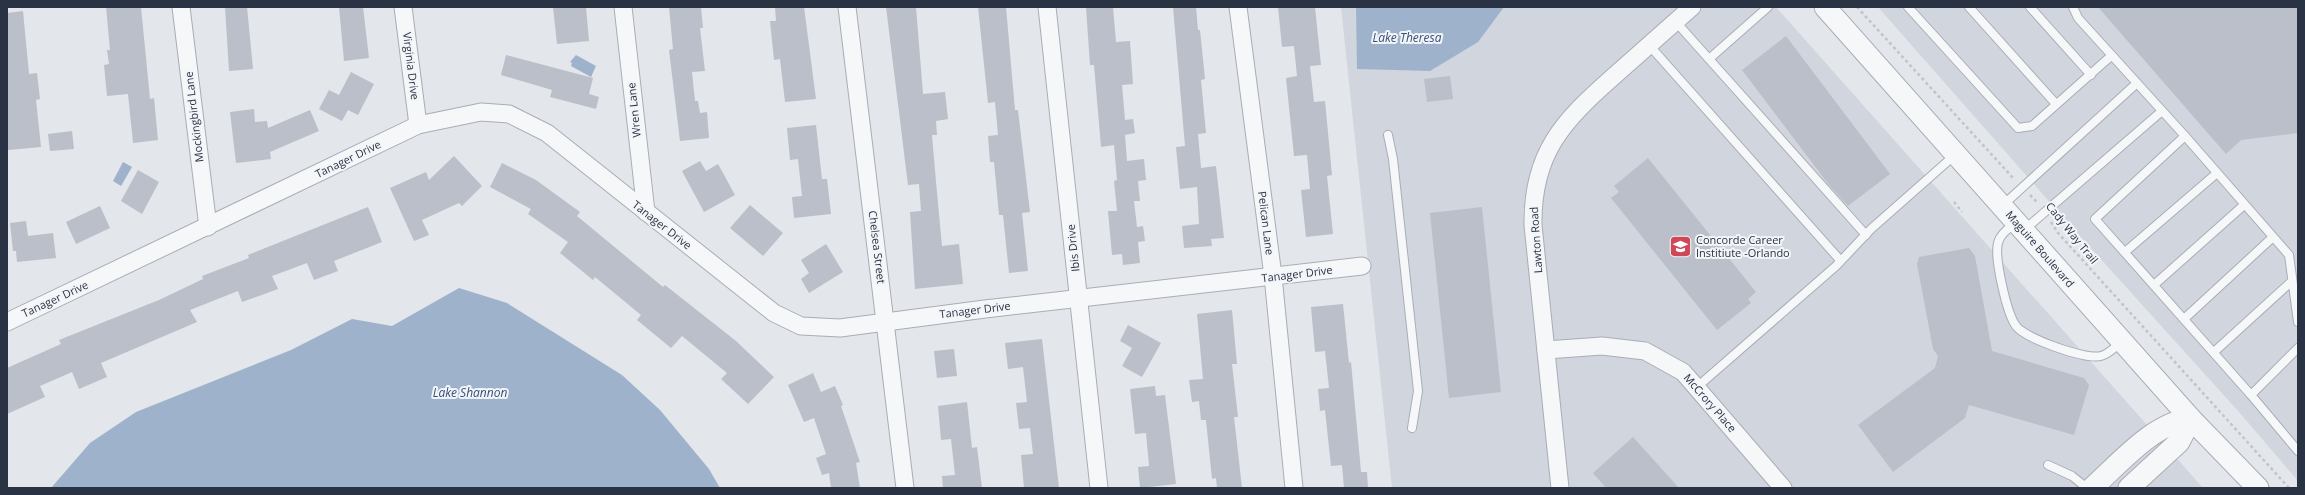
<svg xmlns="http://www.w3.org/2000/svg" width="2305" height="495" font-family="'Open Sans',sans-serif">
	<style>
		.built { fill: #d1d5dd }
		.water { fill: #9eb2cb }
		.building { fill: #babfc9 }
		.lines { fill: none; stroke-linecap: round; stroke-linejoin: round }
		.service-casing { stroke: #a8adb6; stroke-width: 10 }
		.minor-casing { stroke: #a8adb6; stroke-width: 19 }
		.tertiary-casing { stroke: #a8adb6; stroke-width: 23 }
		.path { stroke: #c1c4ca; stroke-width: 2.5; stroke-dasharray: 3 3; stroke-linecap: butt }
		.service { stroke: #f6f7f9; stroke-width: 8 }
		.minor { stroke: #f6f7f9; stroke-width: 17 }
		.tertiary { stroke: #f6f7f9; stroke-width: 21 }
		.labels { text-anchor: middle; stroke-width: 4; stroke-linejoin: round; paint-order: stroke }
		.street-label { font-size: 11px; fill: #2a3344; stroke: #f3f5f8 }
		.poi-label { font-size: 11px; fill: #2a3344; stroke: #f3f5f8; text-anchor: start }
		.water-label { font-size: 12px; font-style: italic; fill: #345078; stroke: #f3f5f8 }
	</style>
	<rect width="100%" height="100%" fill="#e3e6eb"/>
	<g class="built">
		<polygon points="1341,7 1776,7 2203,488 1392,488"/>
		<polygon points="1878,7 2298,7 2298,481 2239,412 2061,215"/>
	</g>
	<g class="water">
		<polygon points="1356,7 1504,7 1478,42 1430,71 1357,69"/>
		<polygon points="576,55 596,66 591,77 571,66 572,63 570,62"/>
		<polygon points="123,162 132,167 121,186 113,181"/>
		<polygon points="459,288 507,303 622,375 660,410 709,469 720,488 51,488 90,443 136,412 291,350 352,319 392,326"/>
	</g>
	<g class="building">
		<polygon points="106,7 141,7 150,99 154,98 158,140 133,143 128,94 107,96 104,65 109,64 107,50 110,50"/>
		<polygon points="225,7 247,7 253,69 229,71"/>
		<polygon points="339,7 363,7 369,58 344,61"/>
		<polygon points="553,7 586,7 589,41 557,44"/>
		<polygon points="669,7 701,7 703,28 700,28 705,71 692,72 695,101 698,101 700,113 707,112 709,138 680,141 669,50 673,49"/>
		<polygon points="775,7 804,7 816,99 785,102 780,59 774,60 770,21 776,21"/>
		<polygon points="886,7 916,7 923,94 945,92 948,119 936,121 937,135 932,135 936,182 942,246 959,244 963,284 915,289 910,212 921,211 919,184 908,185"/>
		<polygon points="978,7 1006,7 1015,110 1018,110 1030,212 1022,213 1028,271 1009,273 1003,215 999,215 994,162 990,162 988,136 998,135 995,102 988,103"/>
		<polygon points="1086,7 1113,7 1116,42 1130,41 1133,84 1122,85 1125,120 1133,119 1135,133 1125,135 1127,161 1144,159 1146,180 1138,181 1140,201 1134,201 1137,227 1143,226 1145,241 1138,242 1140,263 1123,265 1122,254 1112,255 1108,211 1117,211 1114,181 1117,180 1114,145 1101,147 1094,65 1090,65"/>
		<polygon points="1173,7 1196,7 1198,30 1200,30 1205,79 1201,80 1206,133 1198,134 1201,168 1216,166 1224,238 1211,239 1212,246 1184,248 1182,226 1199,224 1197,187 1180,189 1176,147 1185,146"/>
		<polygon points="1278,7 1315,7 1321,65 1310,66 1314,102 1325,101 1332,175 1327,176 1333,234 1306,237 1301,190 1310,189 1307,155 1294,156 1286,78 1297,76 1294,46 1282,47"/>
		<polygon points="2098,7 2298,7 2298,133 2241,140 2226,154"/>
		<polygon points="23,11 29,74 37,73 40,99 36,100 41,147 8,150 7,13"/>
		<polygon points="1786,36 1890,174 1848,206 1829,185 1742,70"/>
		<polygon points="506,55 593,78 589,94 599,97 596,109 550,97 552,90 501,75"/>
		<polygon points="351,72 374,84 358,115 348,110 342,121 319,109 329,90 339,95"/>
		<polygon points="1450,76 1453,99 1427,102 1424,79"/>
		<polygon points="254,109 255,122 267,121 268,128 310,110 319,131 270,152 271,159 236,163 230,112"/>
		<polygon points="816,125 822,179 827,179 831,214 794,218 792,197 802,196 798,159 790,160 787,128"/>
		<polygon points="72,131 74,149 50,151 48,134"/>
		<polygon points="454,156 482,186 462,206 459,203 422,220 429,235 414,241 390,188 426,172 429,180"/>
		<polygon points="1648,158 1756,292 1748,299 1751,303 1717,330 1611,198 1619,192 1614,186"/>
		<polygon points="700,161 706,171 718,164 735,195 704,212 682,171"/>
		<polygon points="502,163 536,180 580,212 577,216 663,287 665,285 736,341 774,377 748,404 721,379 727,373 682,336 671,348 637,320 641,315 595,277 593,280 560,253 568,242 528,214 531,209 490,187"/>
		<polygon points="138,170 159,182 142,214 121,201"/>
		<polygon points="750,205 783,233 763,256 730,228"/>
		<polygon points="100,206 110,228 76,244 66,222"/>
		<polygon points="368,207 382,242 334,261 338,271 314,280 307,263 272,276 278,289 242,302 238,291 190,310 197,322 101,363 107,377 79,389 72,372 40,386 45,397 7,414 7,368 61,344 59,340 159,300 203,279 202,276 249,258 248,255"/>
		<polygon points="1482,207 1501,392 1449,398 1430,213"/>
		<polygon points="26,221 28,236 53,233 56,258 17,262 16,251 13,251 10,223"/>
		<polygon points="826,244 843,272 809,293 801,279 809,273 801,260"/>
		<polygon points="1969,248 1975,256 1992,351 2084,378 2089,385 2074,435 1969,405 1965,418 1893,472 1858,425 1935,368 1938,356 1933,349 1917,264 1919,257"/>
		<polygon points="1343,304 1349,363 1351,362 1361,472 1367,472 1368,488 1344,488 1342,465 1331,466 1325,410 1320,411 1318,389 1329,388 1325,351 1315,352 1311,307"/>
		<polygon points="1232,310 1237,364 1232,364 1238,417 1234,417 1242,488 1217,488 1216,478 1212,479 1206,420 1201,420 1199,401 1192,402 1189,380 1203,379 1197,314"/>
		<polygon points="1128,325 1161,343 1142,377 1122,366 1132,348 1120,341"/>
		<polygon points="1042,339 1059,488 1024,488 1021,455 1033,454 1030,428 1019,429 1016,403 1027,402 1023,367 1008,369 1005,343"/>
		<polygon points="954,349 957,376 937,378 934,351"/>
		<polygon points="813,373 821,392 835,386 843,405 841,406 860,462 856,463 860,488 831,488 829,473 822,475 816,458 826,454 814,418 804,422 788,385"/>
		<polygon points="1155,386 1156,396 1165,395 1176,484 1140,488 1138,467 1149,466 1146,433 1135,434 1130,389"/>
		<polygon points="967,402 972,448 977,447 982,488 943,488 942,476 955,475 951,439 941,440 938,406"/>
		<polygon points="1633,437 1679,488 1606,488 1593,473"/>
	</g>
	<g class="lines">
		<defs>
			<g id="service">
				<polyline points="1768,7 1709,59 1866,235"/>
				<polyline points="1908,7 2018,128 2032,126 2111,56"/>
				<polyline points="1969,7 2056,104"/>
				<polyline points="2030,7 2091,75"/>
				<polyline points="2073,7 2078,18 2185,136 2289,255 2298,322"/>
				<polyline points="1676,22 1709,59"/>
				<polyline points="1649,45 1840,260"/>
				<polyline points="1388,135 1393,159 1418,391 1412,428"/>
				<polyline points="2185,136 2095,219 2251,395 2298,451"/>
				<polyline points="2002,206 2137,83"/>
				<path d="M2016 223C2009 228 2000 234 1998 243 1994 258 2007 314 2016 326 2026 339 2086 360 2101 356 2109 354 2115 347 2121 342"/>
				<polyline points="2024,230 2162,111"/>
				<polyline points="2125,252 2217,173"/>
				<polyline points="2154,285 2244,205"/>
				<polyline points="2184,319 2273,237"/>
				<polyline points="2214,352 2292,281"/>
				<polyline points="1697,387 1836,266 1871,229 1956,154"/>
				<polyline points="2251,395 2298,348"/>
				<polyline points="2048,465 2072,476 2087,488"/>
			</g>
			<g id="minor">
				<polyline points="181,7 208,227"/>
				<polyline points="403,7 418,125"/>
				<polyline points="623,7 646,212"/>
				<polyline points="847,7 905,488"/>
				<polyline points="1047,7 1099,488"/>
				<polyline points="1238,7 1273,276 1294,488"/>
				<polyline points="7,322 418,125 481,112 509,114 547,133 774,313 801,326 840,328 985,309 1362,266"/>
				<polyline points="1546,350 1602,346 1645,351 1683,372 1783,488"/>
				<path d="M1560 488 1533 225C1532 153 1563 121 1614 76 1640 53 1666 30 1692 7"/>
			</g>
			<g id="tertiary">
				<polyline points="1825,7 2191,419 2258,488"/>
				<path d="M2092 488C2119 464 2154 422 2191 419L2179 442 2129 488"/>
			</g>
		</defs>
		<use href="#service" class="service-casing"/>
		<use href="#minor" class="minor-casing"/>
		<use href="#tertiary" class="tertiary-casing"/>
		<g class="path">
			<polyline points="1857,7 2014,179"/>
			<polyline points="2030,195 2038,203"/>
			<polyline points="1954,202 1962,212"/>
			<polyline points="2051,222 2058,233 2289,488"/>
		</g>
		<use href="#service" class="service"/>
		<use href="#minor" class="minor"/>
		<use href="#tertiary" class="tertiary"/>
	</g>
	<defs>
		<symbol id="university-square" viewBox="-11 -11 22 22"><rect x="-9" y="-9" width="18" height="18" rx="4" fill="#d04857" stroke="#f3f5f8"/><path d="M0-5L7-2L0 1L-7-2ZM-4 1L0 2.5L4 1V4Q0 6-4 4Z" fill="#fff"/></symbol>
	</defs>
	<g fill-rule="evenodd">
		<use href="#university-square" x="1668" y="234" width="25" height="25"/>
	</g>
	<g class="labels">
		<g class="street-label">
			<text transform="translate(411 66) rotate(83)" y="4">Virginia Drive</text>
			<text transform="translate(634 110) rotate(-96)" y="4">Wren Lane</text>
			<text transform="translate(194 117) rotate(-97)" y="4">Mockingbird Lane</text>
			<text transform="translate(348 159) rotate(-26)" y="4">Tanager Drive</text>
			<text transform="translate(1266 223) rotate(83)" y="4">Pelican Lane</text>
			<text transform="translate(662 225) rotate(38)" y="4">Tanager Drive</text>
			<text transform="translate(2072 233) rotate(51)" y="4">Cady Way Trail</text>
			<text transform="translate(1536 240) rotate(-94)" y="4">Lawton Road</text>
			<text transform="translate(877 247) rotate(83)" y="4">Chelsea Street</text>
			<text transform="translate(1073 248) rotate(-96)" y="4">Ibis Drive</text>
			<text transform="translate(2040 249) rotate(49)" y="4">Maguire Boulevard</text>
			<text transform="translate(1297 274) rotate(-7)" y="4">Tanager Drive</text>
			<text transform="translate(55 299) rotate(-25)" y="4">Tanager Drive</text>
			<text transform="translate(975 310) rotate(-7)" y="4">Tanager Drive</text>
			<text transform="translate(1710 403) rotate(49)" y="4">McCrory Place</text>
		</g>
		<g class="poi-label">
			<text x="1696" y="244">Concorde Career<tspan x="1696" dy="13">Institiute -Orlando</tspan></text>
		</g>
		<g class="water-label">
			<text x="1407" y="42">Lake Theresa</text>
			<text x="470" y="397">Lake Shannon</text>
		</g>
	</g>
	<rect width="2305" height="495" fill="none" stroke="#2a3344" stroke-width="16"/>
</svg>
